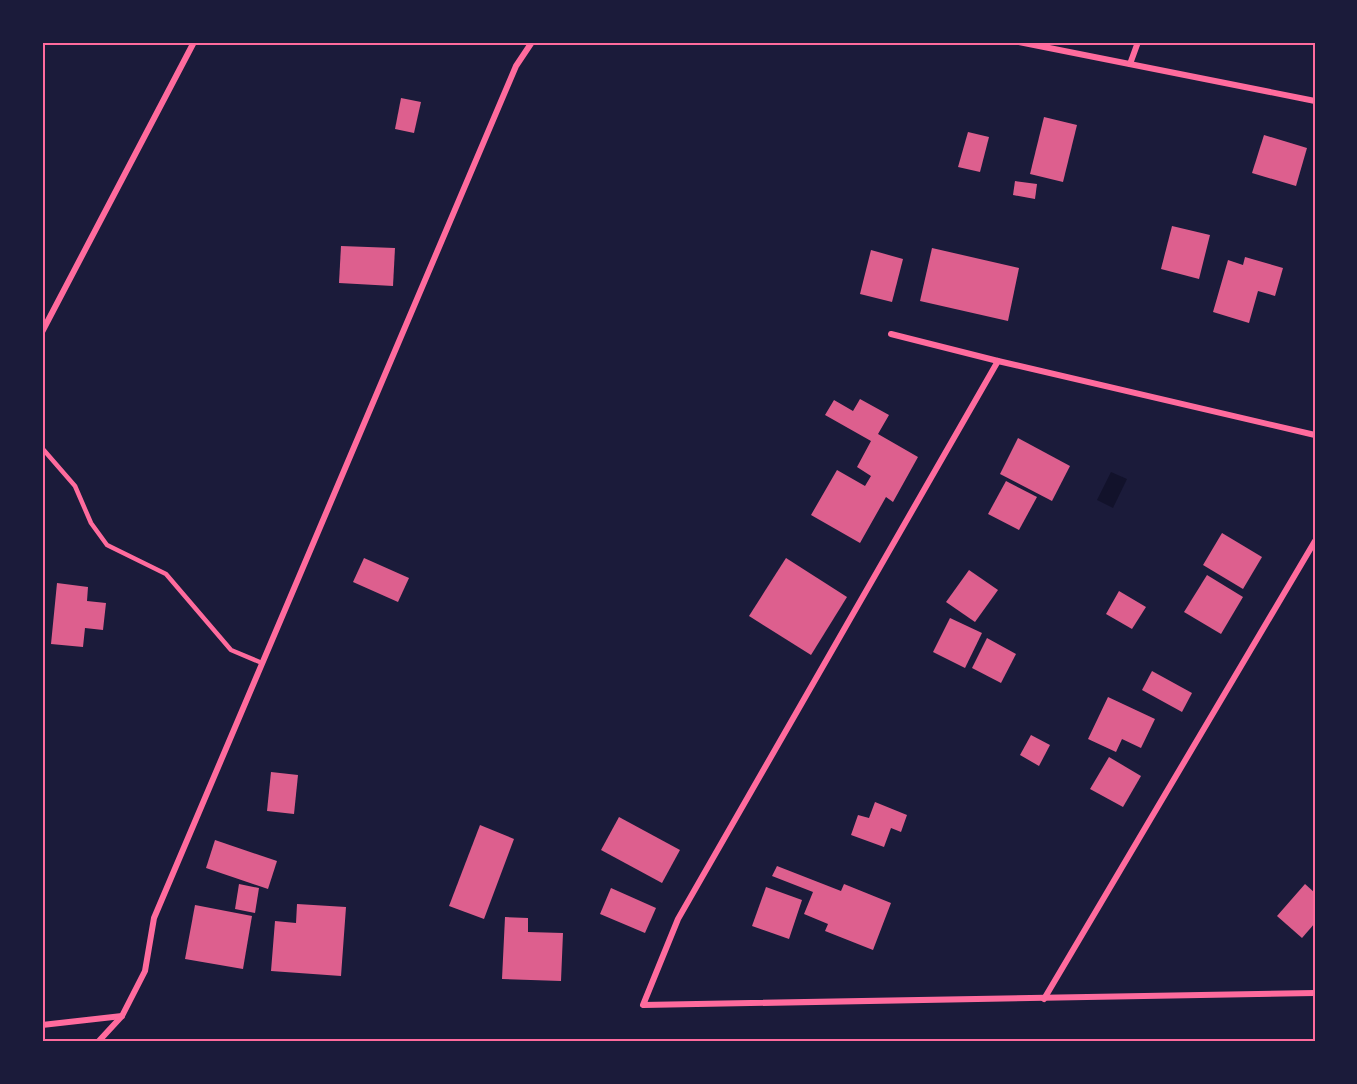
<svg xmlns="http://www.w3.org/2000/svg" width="1357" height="1084" font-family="'DejaVu Sans',sans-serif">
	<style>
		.water { fill: #12122b }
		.building { fill: #dd5f8e }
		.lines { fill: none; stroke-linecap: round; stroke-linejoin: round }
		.service { stroke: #ff6b9d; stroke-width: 4.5 }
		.minor { stroke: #ff6b9d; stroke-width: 6 }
		.neatline { fill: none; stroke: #ff6b9d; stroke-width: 2 }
	</style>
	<rect width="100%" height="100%" fill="#1b1b3a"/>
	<polygon class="water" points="1111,472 1127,479 1113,508 1097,500"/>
	<g class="building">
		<polygon points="401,98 421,102 414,133 395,129"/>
		<polygon points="1044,117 1077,125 1063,182 1030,174"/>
		<polygon points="968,132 989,137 980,172 958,167"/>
		<polygon points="1264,135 1307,148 1296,186 1252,173"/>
		<polygon points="1015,181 1037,184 1035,199 1013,195"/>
		<polygon points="1172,226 1210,235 1199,279 1161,269"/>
		<polygon points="341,246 395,248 393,286 339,283"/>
		<polygon points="932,248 1019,268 1008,321 920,301"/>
		<polygon points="871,250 903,259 892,302 860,294"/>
		<polygon points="1245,257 1283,268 1275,296 1258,291 1249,323 1213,312 1228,260 1243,265"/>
		<polygon points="860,399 889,415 878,434 918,457 893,502 886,497 860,543 811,515 837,470 865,486 871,476 857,467 871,441 825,415 834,400 853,411"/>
		<polygon points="1018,438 1070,466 1052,501 1000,474"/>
		<polygon points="1006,481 1037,497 1019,530 988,514"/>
		<polygon points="1222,533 1262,557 1243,589 1203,565"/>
		<polygon points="364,558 409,578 398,602 353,582"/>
		<polygon points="786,558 847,597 811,655 749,616"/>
		<polygon points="969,570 998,590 975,622 946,602"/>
		<polygon points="1207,575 1243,597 1221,634 1184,612"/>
		<polygon points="57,583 88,587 87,601 106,603 103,630 85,628 83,647 51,644"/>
		<polygon points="1119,591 1146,607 1132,629 1106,614"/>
		<polygon points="950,618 982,633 965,668 933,652"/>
		<polygon points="987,638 1016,654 1001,683 972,668"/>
		<polygon points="1152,671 1192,693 1182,712 1142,690"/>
		<polygon points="1108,697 1155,719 1141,748 1122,739 1116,752 1088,739"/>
		<polygon points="1031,735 1050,745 1039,766 1020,755"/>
		<polygon points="1109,757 1141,776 1123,807 1090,789"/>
		<polygon points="271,772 298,775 294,814 267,811"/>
		<polygon points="875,802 907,815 901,832 891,828 884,847 851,835 858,815 869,818"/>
		<polygon points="619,817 680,850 662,883 601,850"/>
		<polygon points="480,825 514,839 484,919 449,906"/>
		<polygon points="215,840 277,861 268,889 206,868"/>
		<polygon points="777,866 841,891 844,884 891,903 873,950 825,931 828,924 804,914 813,892 772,876"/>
		<polygon points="239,884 259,888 255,913 235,909"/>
		<polygon points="1305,884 1315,893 1315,923 1302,938 1277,916"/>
		<polygon points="766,887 802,900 789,939 752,926"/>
		<polygon points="611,888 656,908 645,933 600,914"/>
		<polygon points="297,904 346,907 341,976 271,971 275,921 296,923"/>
		<polygon points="195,905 252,916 243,969 185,959"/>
		<polygon points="505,917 528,918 528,932 563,933 561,981 502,979"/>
	</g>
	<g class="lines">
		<polyline class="service" points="42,448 75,486 91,523 107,545 166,574 231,650 262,663"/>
		<g class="minor">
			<polyline points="1019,42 1315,101"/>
			<polyline points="1130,64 1138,42"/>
			<polyline points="42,332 194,42"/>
			<polyline points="891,334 998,361 1315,435"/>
			<polyline points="998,361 678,919 643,1005 1315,993"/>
			<polyline points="1044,999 1315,541"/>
			<polyline points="42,1025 122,1016"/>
			<polyline points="98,1042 122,1016 145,971 154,918 516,66 532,42"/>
		</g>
	</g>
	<rect width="1357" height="1084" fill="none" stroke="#1b1b3a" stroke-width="87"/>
	<rect x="44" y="44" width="1270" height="996" class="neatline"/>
</svg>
